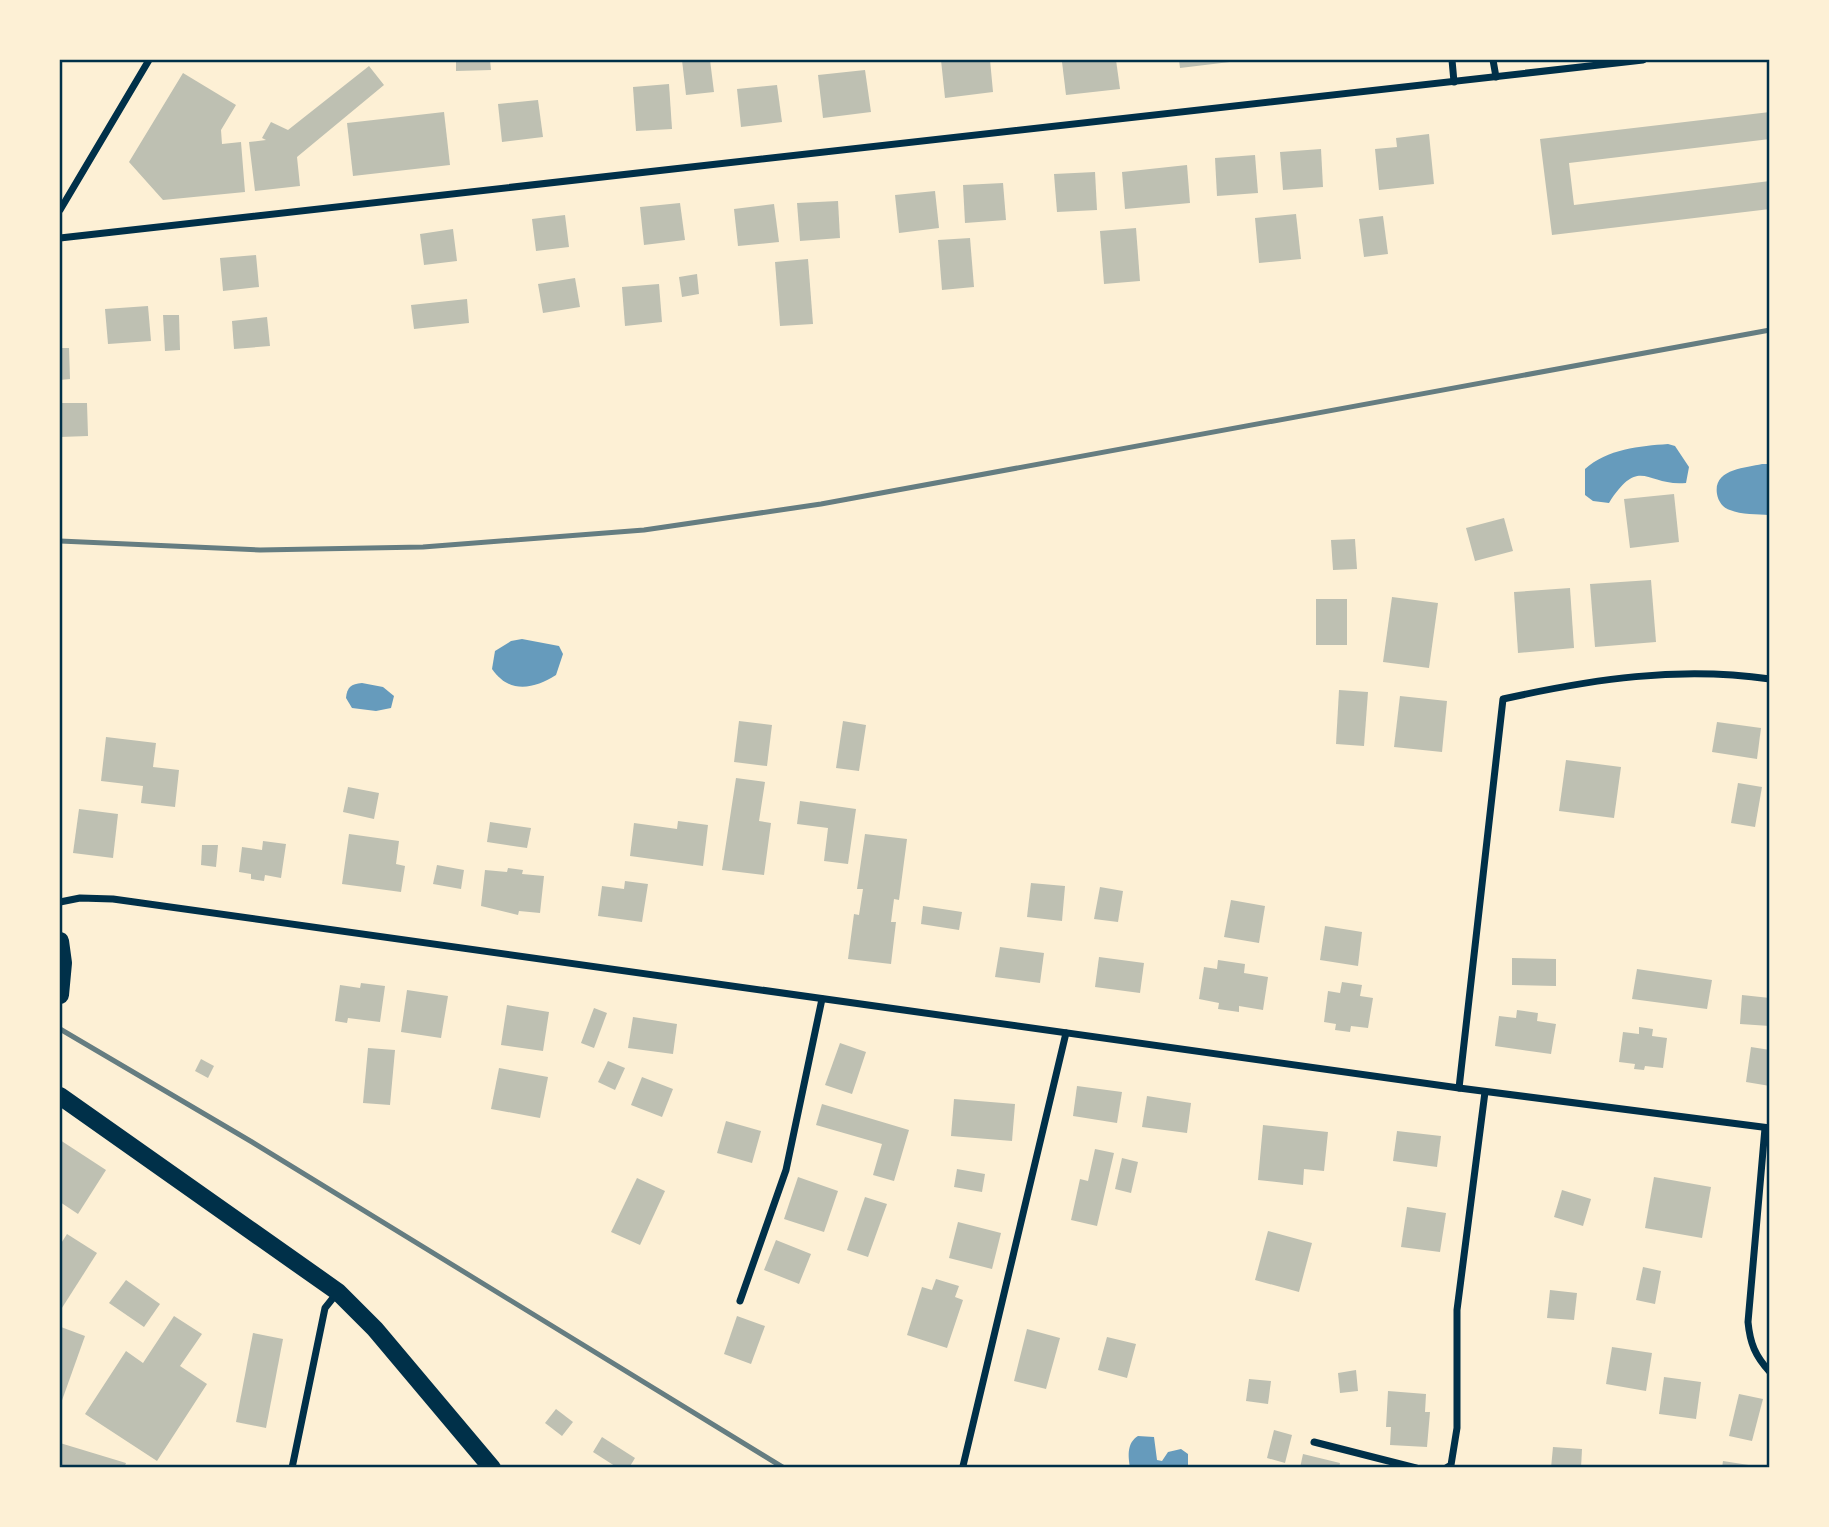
<svg xmlns="http://www.w3.org/2000/svg" width="1829" height="1527" font-family="Poppins,sans-serif">
	<style>
		.water { fill: #669bbc }
		.building { fill: #bec0b2 }
		.lines { fill: none; stroke-linecap: round; stroke-linejoin: round }
		.minor { stroke: #003049; stroke-width: 7 }
		.primary { stroke: #003049; stroke-width: 18 }
		.rail { stroke: #657d81; stroke-width: 5 }
		.neatline { fill: none; stroke: #003049; stroke-width: 2.5 }
	</style>
	<rect width="100%" height="100%" fill="#fdf0d5"/>
	<g class="water">
		<path d="M1668 444 1675 446 1689 467 1686 483C1647 487 1640 454 1609 503L1593 501 1585 495V469C1607 449 1640 446 1668 444Z"/>
		<path d="M1762 464H1769V515C1758 514 1741 515 1730 510 1723 508 1718 501 1717 494 1713 469 1745 468 1762 464Z"/>
		<path d="M522 639 559 646 563 654 556 675C534 689 509 694 492 669L495 651 511 641Z"/>
		<path d="M362 683 383 687 394 696 391 708 376 711 352 708 346 698C347 687 351 684 362 683Z"/>
		<path d="M1138 1436 1154 1437 1157 1460 1162 1461 1168 1452 1181 1449 1188 1454V1467H1130C1128 1455 1127 1443 1138 1436Z"/>
	</g>
	<g class="building">
		<polygon points="456,60 490,60 491,70 456,71"/>
		<polygon points="682,60 710,60 714,92 686,95"/>
		<polygon points="941,60 990,60 993,92 945,98"/>
		<polygon points="1082,60 1116,60 1120,89 1066,95 1062,62"/>
		<polygon points="1179,60 1238,60 1238,61 1180,68"/>
		<polygon points="369,66 384,85 297,157 300,186 255,191 249,142 266,140 262,138 271,122 288,130"/>
		<polygon points="865,70 871,112 823,118 818,75"/>
		<polygon points="183,73 236,105 221,130 222,144 241,142 245,192 163,200 129,162"/>
		<polygon points="669,84 672,129 636,131 633,87"/>
		<polygon points="777,85 782,122 741,127 737,89"/>
		<polygon points="538,100 543,137 502,142 498,104"/>
		<polygon points="444,112 450,165 353,176 347,123"/>
		<polygon points="1770,112 1770,139 1569,163 1574,205 1770,181 1770,209 1552,235 1540,139"/>
		<polygon points="1429,134 1434,184 1379,190 1375,149 1397,147 1396,138"/>
		<polygon points="1321,149 1323,187 1283,190 1280,152"/>
		<polygon points="1255,155 1258,193 1217,196 1215,158"/>
		<polygon points="1187,165 1190,203 1125,209 1122,172"/>
		<polygon points="1095,172 1097,210 1057,212 1054,174"/>
		<polygon points="1003,183 1006,220 965,223 963,185"/>
		<polygon points="935,191 939,228 899,233 895,195"/>
		<polygon points="838,201 840,238 800,241 797,203"/>
		<polygon points="680,203 685,240 644,245 640,207"/>
		<polygon points="774,204 779,242 738,246 734,209"/>
		<polygon points="1296,214 1301,259 1259,263 1255,218"/>
		<polygon points="565,215 569,247 536,251 532,219"/>
		<polygon points="1383,216 1388,254 1364,257 1359,219"/>
		<polygon points="1136,228 1140,281 1104,284 1100,231"/>
		<polygon points="453,229 457,261 424,265 420,234"/>
		<polygon points="970,238 974,287 942,290 938,240"/>
		<polygon points="256,255 259,287 223,291 220,258"/>
		<polygon points="808,259 813,324 780,326 775,262"/>
		<polygon points="697,274 699,294 682,297 679,277"/>
		<polygon points="575,278 580,307 543,313 538,284"/>
		<polygon points="659,284 662,322 625,326 622,287"/>
		<polygon points="467,299 469,323 414,329 411,305"/>
		<polygon points="148,306 151,341 108,344 105,309"/>
		<polygon points="163,315 179,315 180,350 165,351"/>
		<polygon points="267,317 270,346 234,349 232,321"/>
		<polygon points="60,348 69,348 70,379 60,380"/>
		<polygon points="60,403 87,403 88,436 60,437"/>
		<polygon points="1674,494 1679,542 1630,548 1624,499"/>
		<polygon points="1504,518 1513,551 1475,561 1466,528"/>
		<polygon points="1355,539 1357,569 1333,570 1331,540"/>
		<polygon points="1651,580 1656,642 1595,647 1590,584"/>
		<polygon points="1570,588 1574,648 1518,653 1514,592"/>
		<polygon points="1392,597 1438,603 1429,668 1383,662"/>
		<rect x="1316" y="599" width="31" height="46"/>
		<polygon points="1339,690 1368,692 1364,746 1336,744"/>
		<polygon points="1400,696 1447,701 1442,752 1394,747"/>
		<polygon points="739,721 772,725 767,766 734,762"/>
		<polygon points="843,721 866,725 859,771 836,768"/>
		<polygon points="1717,722 1761,728 1757,759 1712,752"/>
		<polygon points="106,737 156,743 153,767 179,770 175,807 141,803 143,786 101,781"/>
		<polygon points="1566,760 1621,767 1614,818 1559,811"/>
		<polygon points="736,778 765,782 759,821 771,823 764,875 722,870"/>
		<polygon points="1738,783 1762,787 1755,827 1731,823"/>
		<polygon points="348,787 379,793 374,819 343,812"/>
		<polygon points="800,801 856,809 848,864 824,861 828,828 797,824"/>
		<polygon points="79,809 118,814 113,858 73,853"/>
		<polygon points="678,821 708,825 703,866 630,856 634,823 677,829"/>
		<polygon points="490,822 531,828 527,848 487,842"/>
		<polygon points="349,834 399,841 396,864 405,866 401,892 342,884"/>
		<polygon points="865,834 907,839 899,900 894,899 891,922 896,922 891,964 848,959 854,914 859,915 863,889 857,889"/>
		<polygon points="263,841 286,844 281,878 265,875 264,881 251,879 251,874 239,872 242,847 262,850"/>
		<polygon points="202,845 218,845 216,867 201,865"/>
		<polygon points="437,865 464,870 461,889 433,884"/>
		<polygon points="508,868 523,870 522,874 544,876 540,913 519,911 518,915 481,906 485,870 507,872"/>
		<polygon points="625,881 648,884 642,922 598,916 602,886 624,889"/>
		<polygon points="1031,883 1065,886 1062,921 1027,917"/>
		<polygon points="1100,887 1123,891 1118,922 1094,919"/>
		<polygon points="1231,900 1265,906 1259,943 1224,937"/>
		<polygon points="923,906 962,912 959,930 921,924"/>
		<polygon points="1325,926 1362,932 1358,966 1320,960"/>
		<polygon points="1000,947 1044,953 1040,983 995,977"/>
		<polygon points="1099,957 1144,963 1140,993 1095,987"/>
		<polygon points="1512,958 1556,959 1556,986 1512,985"/>
		<polygon points="1218,960 1245,964 1244,973 1268,977 1263,1010 1239,1006 1239,1012 1218,1009 1219,1003 1199,999 1204,967 1217,969"/>
		<polygon points="1637,969 1712,980 1707,1009 1632,999"/>
		<polygon points="1342,982 1362,985 1360,996 1373,998 1368,1028 1351,1026 1350,1032 1335,1030 1336,1024 1324,1022 1328,991 1340,993"/>
		<polygon points="361,983 385,986 380,1022 348,1018 347,1023 335,1021 340,985 360,988"/>
		<polygon points="407,990 448,996 441,1038 401,1032"/>
		<polygon points="1742,995 1770,998 1770,1026 1740,1024"/>
		<polygon points="507,1005 549,1012 543,1051 501,1045"/>
		<polygon points="594,1008 607,1013 594,1048 581,1043"/>
		<polygon points="1517,1010 1538,1013 1537,1021 1556,1024 1551,1054 1495,1046 1499,1016 1516,1018"/>
		<polygon points="633,1017 677,1024 673,1054 628,1048"/>
		<polygon points="1639,1027 1653,1029 1652,1036 1667,1038 1663,1068 1645,1066 1644,1070 1634,1069 1635,1064 1619,1062 1623,1032 1639,1034"/>
		<polygon points="840,1043 866,1052 852,1094 825,1085"/>
		<polygon points="1751,1047 1770,1050 1770,1086 1746,1082"/>
		<polygon points="368,1048 395,1050 390,1105 363,1103"/>
		<polygon points="201,1059 214,1066 208,1078 195,1071"/>
		<polygon points="608,1061 625,1068 615,1090 598,1082"/>
		<polygon points="499,1068 548,1077 540,1118 491,1109"/>
		<polygon points="642,1077 673,1089 662,1117 631,1105"/>
		<polygon points="1077,1086 1122,1092 1117,1123 1073,1116"/>
		<polygon points="1147,1096 1191,1103 1187,1133 1142,1127"/>
		<polygon points="954,1099 1015,1104 1012,1141 951,1136"/>
		<polygon points="822,1104 909,1130 894,1181 873,1175 882,1144 816,1125"/>
		<polygon points="726,1121 761,1131 752,1163 717,1153"/>
		<polygon points="1263,1125 1328,1132 1324,1171 1304,1169 1303,1185 1258,1180"/>
		<polygon points="1397,1131 1441,1136 1437,1167 1393,1161"/>
		<polygon points="60,1140 106,1170 78,1214 60,1202"/>
		<polygon points="1095,1149 1114,1153 1097,1226 1071,1220 1080,1179 1088,1181"/>
		<polygon points="1122,1158 1138,1162 1131,1193 1115,1189"/>
		<polygon points="957,1169 985,1174 982,1192 954,1187"/>
		<polygon points="798,1177 838,1191 824,1232 784,1219"/>
		<polygon points="1654,1177 1711,1187 1702,1238 1645,1228"/>
		<polygon points="637,1178 665,1191 640,1245 611,1232"/>
		<polygon points="1562,1190 1591,1199 1583,1226 1554,1217"/>
		<polygon points="865,1197 887,1204 868,1257 847,1250"/>
		<polygon points="1407,1207 1446,1213 1440,1252 1401,1247"/>
		<polygon points="958,1222 1001,1233 992,1269 949,1258"/>
		<polygon points="1268,1231 1312,1243 1299,1292 1255,1280"/>
		<polygon points="67,1234 97,1253 60,1311 60,1245"/>
		<polygon points="776,1240 811,1254 799,1284 764,1270"/>
		<polygon points="1643,1267 1661,1271 1655,1304 1636,1300"/>
		<polygon points="936,1279 959,1286 955,1297 963,1300 947,1348 907,1335 922,1287 932,1290"/>
		<polygon points="126,1280 160,1304 144,1327 109,1303"/>
		<polygon points="1550,1290 1577,1293 1574,1320 1547,1318"/>
		<polygon points="174,1316 202,1334 180,1366 207,1384 157,1461 85,1414 126,1351 143,1363"/>
		<polygon points="737,1316 765,1326 751,1364 724,1354"/>
		<polygon points="61,1327 85,1336 60,1406 60,1331"/>
		<polygon points="1027,1329 1060,1338 1046,1389 1014,1381"/>
		<polygon points="253,1333 283,1339 266,1428 236,1422"/>
		<polygon points="1107,1337 1136,1344 1127,1378 1098,1370"/>
		<polygon points="1612,1347 1652,1353 1646,1391 1606,1384"/>
		<polygon points="1356,1370 1358,1391 1340,1393 1338,1373"/>
		<polygon points="1664,1377 1701,1382 1696,1419 1659,1414"/>
		<polygon points="1249,1379 1271,1381 1268,1404 1246,1401"/>
		<polygon points="1388,1391 1426,1394 1425,1412 1430,1412 1427,1447 1390,1445 1391,1427 1386,1427"/>
		<polygon points="1739,1394 1763,1399 1752,1441 1729,1436"/>
		<polygon points="556,1409 573,1422 562,1436 545,1423"/>
		<polygon points="1274,1430 1292,1435 1285,1463 1267,1458"/>
		<polygon points="602,1437 635,1458 629,1468 618,1468 593,1452"/>
		<polygon points="60,1443 126,1463 124,1468 60,1467"/>
		<polygon points="1553,1447 1582,1449 1581,1468 1551,1468"/>
		<polygon points="1303,1454 1340,1463 1339,1468 1300,1468"/>
		<polygon points="1723,1461 1755,1466 1755,1468 1722,1468"/>
	</g>
	<g class="lines">
		<g class="minor">
			<polyline points="1452,60 1454,82"/>
			<polyline points="1493,60 1496,77"/>
			<polyline points="60,210 149,60"/>
			<polyline points="60,238 1643,60"/>
			<polyline points="60,902 80,898 113,899 1459,1088 1770,1128"/>
			<path d="M1459 1088 1503 699C1593 679 1678 666 1770 679"/>
			<path d="M1765 1128 1748 1322C1750 1343 1755 1356 1770 1372"/>
			<polyline points="740,1301 786,1170 822,999"/>
			<polyline points="1314,1442 1416,1468"/>
			<polyline points="963,1466 1066,1033"/>
			<polyline points="292,1468 325,1308 337,1293"/>
			<polyline points="1446,1468 1451,1465 1457,1428 1457,1310 1485,1092"/>
		</g>
		<g class="primary">
			<polyline points="60,941 63,963 60,995"/>
			<polyline points="60,1096 338,1292 375,1329 492,1468"/>
		</g>
		<g class="rail">
			<polyline points="60,541 260,550 423,547 644,530 821,504 1770,330"/>
			<polyline points="60,1029 252,1142 784,1468"/>
		</g>
	</g>
	<rect width="1829" height="1527" fill="none" stroke="#fdf0d5" stroke-width="122"/>
	<rect x="61" y="61" width="1707" height="1405" class="neatline"/>
</svg>
